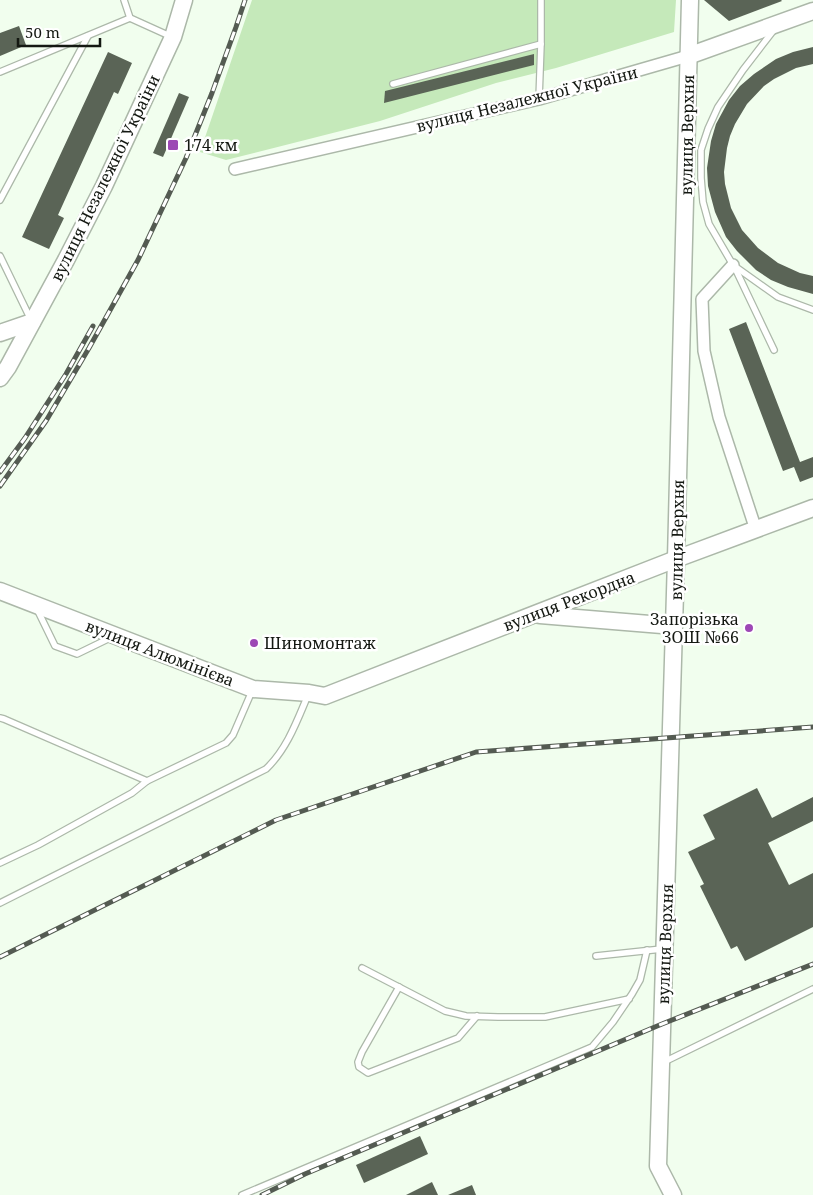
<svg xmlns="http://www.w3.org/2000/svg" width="813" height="1195" font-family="'Noto Serif',serif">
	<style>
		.green { fill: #c5e9ba }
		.building { fill: #5a6456 }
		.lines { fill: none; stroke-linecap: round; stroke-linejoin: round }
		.lane-casing { stroke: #acb8a9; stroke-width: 8 }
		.street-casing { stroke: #acb8a9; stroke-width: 14 }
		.secondary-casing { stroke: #acb8a9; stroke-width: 19 }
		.lane { stroke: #fff; stroke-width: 5.5 }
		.street { stroke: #fff; stroke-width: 11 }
		.secondary { stroke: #fff; stroke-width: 16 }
		.rail-casing { stroke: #545b52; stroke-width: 5 }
		.rail { stroke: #fff; stroke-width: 3; stroke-dasharray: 9; stroke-linecap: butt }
		.poi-dot { fill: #9d48b5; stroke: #fff; stroke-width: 2 }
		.labels { text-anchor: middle; stroke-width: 5; stroke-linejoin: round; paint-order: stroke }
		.street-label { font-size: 16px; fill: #141812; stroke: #fff }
		.poi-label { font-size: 16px; fill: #141812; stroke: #fff; text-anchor: start }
	</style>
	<rect width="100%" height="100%" fill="#f1feee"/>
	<polygon class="green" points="252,0 676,0 674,32 556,68 496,83 380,121 226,160 200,152"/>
	<g class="building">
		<polygon points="704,0 781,0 782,1 729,21"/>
		<polygon points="19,26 26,45 0,56 0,33"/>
		<polygon points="813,47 813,64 796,68 774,79 764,86 747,104 735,124 730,136 727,148 724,172 725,184 731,208 742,230 758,248 778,263 800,273 813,276 813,294 788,287 771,280 756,270 737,251 726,237 715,212 708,186 707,168 711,141 716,124 729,100 740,86 754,74 776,59 793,52"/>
		<polygon points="108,52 132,63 118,94 114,92 58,215 64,218 49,249 22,237"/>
		<polygon points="534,54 534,65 384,103 385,91"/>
		<polygon points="179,93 189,97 163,157 153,153"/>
		<polygon points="746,322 800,462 813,457 813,477 800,482 794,467 783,471 729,329"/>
		<polygon points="757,788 772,818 813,797 813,821 768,843 789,885 813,873 813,927 745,961 737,946 731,949 700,886 704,884 688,852 715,839 703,815"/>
		<polygon points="420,1136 428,1154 364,1183 356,1165"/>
		<polygon points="432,1182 438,1195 406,1195"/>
		<polygon points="472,1185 476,1195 448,1195"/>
	</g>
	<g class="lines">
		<defs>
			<g id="lane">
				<polyline points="124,0 130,18 172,37"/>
				<polyline points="773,31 743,70 718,107 708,129 701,150 701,178 703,202 709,224 733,265 778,297 813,310"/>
				<polyline points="0,72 130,18"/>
				<polyline points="393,84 541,44"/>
				<polyline points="539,99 541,44 541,0"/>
				<polyline points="0,200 88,36"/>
				<polyline points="0,256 31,320"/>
				<polyline points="734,266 774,350"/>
				<polyline points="37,609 55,646 77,654 112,637"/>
				<polyline points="0,718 4,719 147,781 226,743 233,735 252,691"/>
				<polyline points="0,863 38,845 132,793 147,781"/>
				<path d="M0 903 266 769C287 749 297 721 308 695"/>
				<polyline points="596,956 662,949"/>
				<polyline points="362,968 445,1011 466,1016 498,1017 545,1017 629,999"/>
				<polyline points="399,987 362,1052 358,1062 359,1067 368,1073 458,1038 477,1016"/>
				<polyline points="664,1062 813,989"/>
				<polyline points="242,1195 592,1047 613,1022 632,994 640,980 647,950"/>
			</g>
			<g id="street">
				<polyline points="235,169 539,99 688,56"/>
				<polyline points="733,265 702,299 704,351 719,417 756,530"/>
			</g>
			<g id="secondary">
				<polyline points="688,56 813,11"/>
				<polyline points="0,333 32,322"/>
				<polyline points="0,378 8,367 66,260 104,186 173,37 184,0"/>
				<polyline points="0,591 253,689 309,693 325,696 676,559 813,508"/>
				<polyline points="540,615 674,626"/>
				<polyline points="673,1195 658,1166 676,559 690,0"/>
			</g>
		</defs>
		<use href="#lane" class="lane-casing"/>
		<use href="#street" class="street-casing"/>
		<use href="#secondary" class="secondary-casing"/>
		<use href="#lane" class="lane"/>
		<use href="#street" class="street"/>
		<use href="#secondary" class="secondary"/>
		<defs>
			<g id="rail">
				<polyline points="0,472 25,438 66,374 93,326"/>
				<polyline points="0,486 46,421 89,348 138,260 186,158 212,93 236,27 245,0"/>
				<polyline points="0,957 276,820 476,752 813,727"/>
				<polyline points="262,1195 305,1174 662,1024 813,964"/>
			</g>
		</defs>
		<use href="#rail" class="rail-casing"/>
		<use href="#rail" class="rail"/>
	</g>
	<g class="poi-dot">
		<rect x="167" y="139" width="12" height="12" rx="2.5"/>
		<circle cx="749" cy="628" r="5"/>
		<circle cx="254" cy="643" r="5"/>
	</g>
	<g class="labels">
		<g class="street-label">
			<text transform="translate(527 99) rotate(-14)" y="6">вулиця Незалежної України</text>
			<text transform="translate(687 135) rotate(-89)" y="6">вулиця Верхня</text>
			<text transform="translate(105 178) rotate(-64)" y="6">вулиця Незалежної України</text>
			<text transform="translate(677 540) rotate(-89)" y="6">вулиця Верхня</text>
			<text transform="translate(569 601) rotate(-21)" y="6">вулиця Рекордна</text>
			<text transform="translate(160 653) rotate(21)" y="6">вулиця Алюмінієва</text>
			<text transform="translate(665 944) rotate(-88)" y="6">вулиця Верхня</text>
		</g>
		<g class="poi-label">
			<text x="184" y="151">174 км</text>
			<text x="739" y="625" text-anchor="end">Запорізька<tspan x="739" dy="18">ЗОШ №66</tspan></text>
			<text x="264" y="649">Шиномонтаж</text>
		</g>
	</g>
	<path d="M18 38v8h82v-8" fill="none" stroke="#141812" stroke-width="2.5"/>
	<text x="25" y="38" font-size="15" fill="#141812" stroke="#ffffff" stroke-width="4" paint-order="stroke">50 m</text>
</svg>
